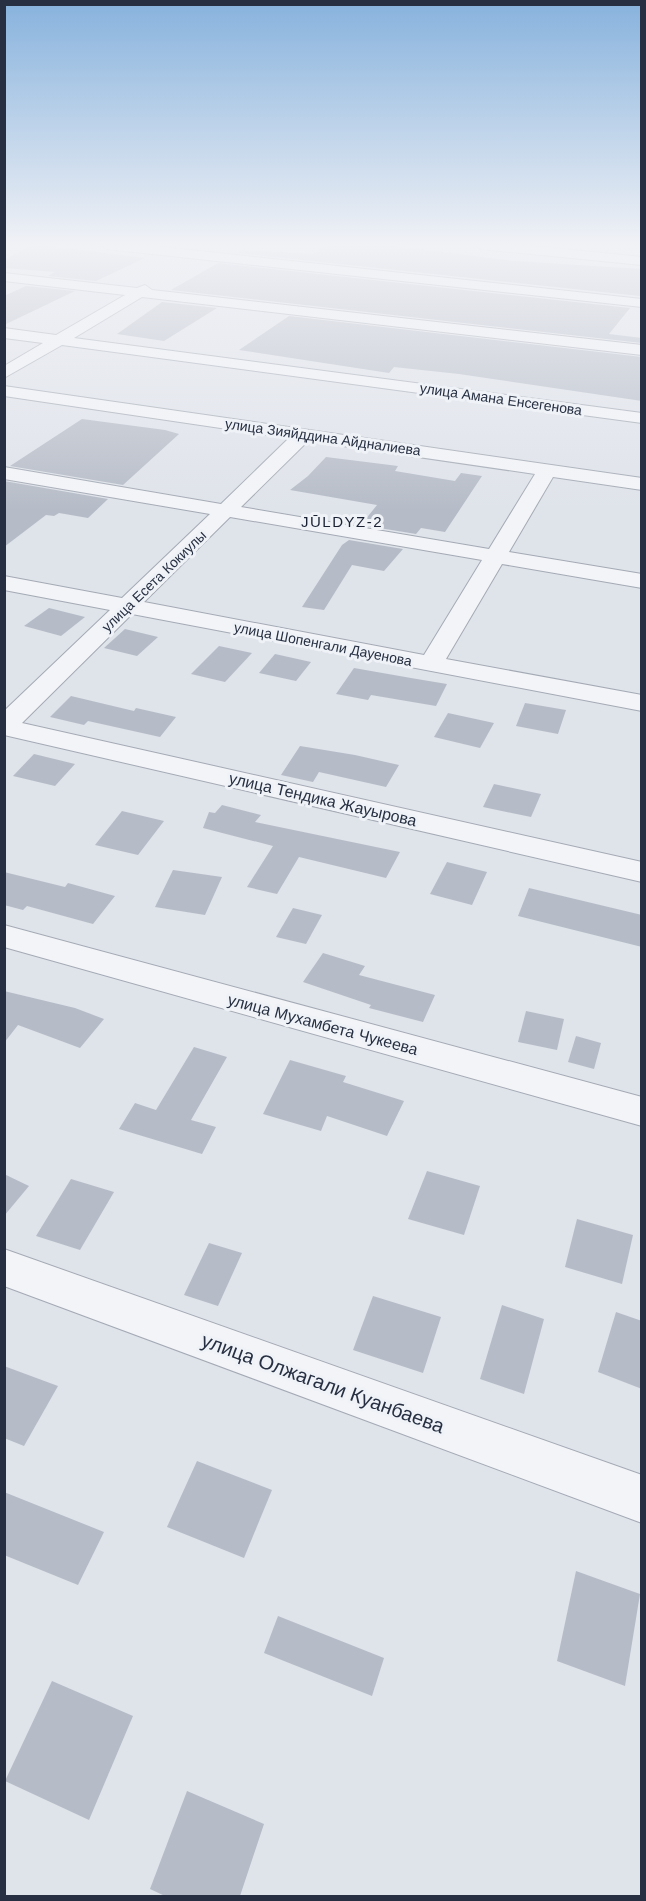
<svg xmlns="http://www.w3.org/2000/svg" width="646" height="1901" font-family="Arial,sans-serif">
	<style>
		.building { fill: #b6bcc7 }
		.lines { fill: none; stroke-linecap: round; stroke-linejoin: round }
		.minor-casing { stroke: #a4aab4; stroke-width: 2 }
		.minor { fill: #f3f4f8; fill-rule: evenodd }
		.labels { text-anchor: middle; stroke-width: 6; stroke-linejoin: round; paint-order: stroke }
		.far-street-label { font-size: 14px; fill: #273042; stroke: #eff2f7 }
		.far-neighbourhood-label { font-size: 15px; letter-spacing: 1.5px; fill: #192133; stroke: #eff2f7 }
		.street-label { font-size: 16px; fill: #273042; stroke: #eff2f7 }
		.near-street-label { font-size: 20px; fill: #273042; stroke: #eff2f7 }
	</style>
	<rect width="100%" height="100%" fill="#dfe3ea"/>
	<g class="building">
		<polygon points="32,245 57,247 145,258 96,281 48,276 55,272 4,268 4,260"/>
		<polygon points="325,245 386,245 515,261 642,269 642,294 640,296 237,253 242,250 313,254"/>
		<polygon points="218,263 630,308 609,334 642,338 642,343 171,290"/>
		<polygon points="26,286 75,291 4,325 4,296"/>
		<polygon points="162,302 217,308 164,341 117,334"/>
		<polygon points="289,316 642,357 642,401 459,374 394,367 389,373 239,350"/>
		<polygon points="82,419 165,430 179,434 123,485 10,466"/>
		<polygon points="326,457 398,466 395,471 455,481 461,473 482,476 445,532 421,528 416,534 361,525 377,505 290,490 308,476"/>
		<polygon points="4,481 108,499 88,518 59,513 54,516 46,515 4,547"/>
		<polygon points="349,540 403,549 384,571 352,565 324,610 302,607 342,545"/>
		<polygon points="49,608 85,617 61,636 24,626"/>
		<polygon points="125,629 158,637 137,656 104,648"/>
		<polygon points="219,646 252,653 225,682 191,674"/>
		<polygon points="275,654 311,662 296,681 259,673"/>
		<polygon points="354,668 411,678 447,684 436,706 371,695 368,700 336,694"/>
		<polygon points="71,696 134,711 136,708 176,717 160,737 88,721 84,725 50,717"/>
		<polygon points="525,703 566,710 558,734 516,726"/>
		<polygon points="448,713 494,723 480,748 434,737"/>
		<polygon points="300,746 355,755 399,765 386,787 319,772 313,782 281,775"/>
		<polygon points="34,754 75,764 55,786 13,776"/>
		<polygon points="494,784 541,794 531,817 483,807"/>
		<polygon points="222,805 261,815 255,822 400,852 386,878 299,857 277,894 247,887 273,846 203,828 209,812 215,813"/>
		<polygon points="122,811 164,821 138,855 95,845"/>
		<polygon points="447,862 487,872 472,905 430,894"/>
		<polygon points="173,870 222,877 205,915 155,907"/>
		<polygon points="4,872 65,887 68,883 115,896 93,924 27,906 23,910 4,905"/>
		<polygon points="529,888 642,915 642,947 518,916"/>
		<polygon points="293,908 322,915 306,944 276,937"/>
		<polygon points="323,953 365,966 359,975 435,995 423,1022 369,1008 371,1005 303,982"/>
		<polygon points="4,991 75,1008 104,1019 80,1048 18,1025 4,1043"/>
		<polygon points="526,1011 564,1019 557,1050 518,1042"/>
		<polygon points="576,1036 601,1043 594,1069 568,1062"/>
		<polygon points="194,1047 227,1057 191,1120 216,1127 202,1154 119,1129 135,1103 156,1110"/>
		<polygon points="290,1060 346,1076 343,1082 404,1101 387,1136 327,1116 321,1131 263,1114"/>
		<polygon points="427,1171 480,1186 464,1235 408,1219"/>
		<polygon points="4,1174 29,1186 4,1216"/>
		<polygon points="71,1179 114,1192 80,1250 36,1236"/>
		<polygon points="577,1219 633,1235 622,1284 565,1267"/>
		<polygon points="209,1243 242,1253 218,1306 184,1295"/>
		<polygon points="373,1296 441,1317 423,1373 353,1350"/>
		<polygon points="502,1305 544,1319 524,1394 480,1379"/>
		<polygon points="616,1312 642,1321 642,1389 598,1372"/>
		<polygon points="4,1366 58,1386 24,1446 4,1438"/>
		<polygon points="197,1461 272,1490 244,1558 167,1527"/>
		<polygon points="4,1492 104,1532 78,1585 4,1555"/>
		<polygon points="576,1571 640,1594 625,1686 557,1661"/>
		<polygon points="278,1616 384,1658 372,1696 264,1653"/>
		<polygon points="52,1681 133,1716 89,1820 5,1781"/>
		<polygon points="187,1791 264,1824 240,1896 165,1896 150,1889"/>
	</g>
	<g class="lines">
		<defs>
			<g id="minor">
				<polygon points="100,245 144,245 642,299 642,307 106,249"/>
				<polygon points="475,245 523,245 642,257 642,265 481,249"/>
				<polygon points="4,273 137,288 145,285 152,290 642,345 642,355 142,297 74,338 642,413 642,423 62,345 4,378 4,366 43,343 4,338 4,328 56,335 125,295 4,281"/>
				<path d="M4 386 642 478V490L553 477 509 552 642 574V588L502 564 446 659 642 695V711L132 614 22 723 642 862V882L4 735V711L110 610 4 590V576L122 598 210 514 4 479V467L221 504 289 438 4 396ZM308 441 535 474 489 549 241 507ZM230 517 482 560 424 655 144 602Z"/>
				<polygon points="4,925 642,1097 642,1126 4,947"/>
				<polygon points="4,1249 642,1475 642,1523 4,1286"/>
			</g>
		</defs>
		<use href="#minor" class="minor-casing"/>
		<use href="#minor" class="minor"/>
	</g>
	<linearGradient id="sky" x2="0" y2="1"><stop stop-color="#87b2dd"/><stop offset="0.48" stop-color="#f1f2f6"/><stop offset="1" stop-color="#f1f2f6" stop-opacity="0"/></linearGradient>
	<rect width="646" height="511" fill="url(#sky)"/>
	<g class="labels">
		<g class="far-street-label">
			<text transform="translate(501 399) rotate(8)" y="5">улица Амана Енсегенова</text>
			<text transform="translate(323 437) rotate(8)" y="5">улица Зияйддина Айдналиева</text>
			<text transform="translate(154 581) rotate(-44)" y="5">улица Есета Кокиулы</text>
			<text transform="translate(323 644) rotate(11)" y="5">улица Шопенгали Дауенова</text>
		</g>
		<g class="far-neighbourhood-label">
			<text x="342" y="527">JŪLDYZ-2</text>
		</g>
		<g class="street-label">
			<text transform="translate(323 799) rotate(13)" y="6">улица Тендика Жауырова</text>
			<text transform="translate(323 1024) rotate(15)" y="6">улица Мухамбета Чукеева</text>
		</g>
		<g class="near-street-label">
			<text transform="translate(323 1383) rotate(20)" y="7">улица Олжагали Куанбаева</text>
		</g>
	</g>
	<rect width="646" height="1901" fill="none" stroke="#273042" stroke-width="12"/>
</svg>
